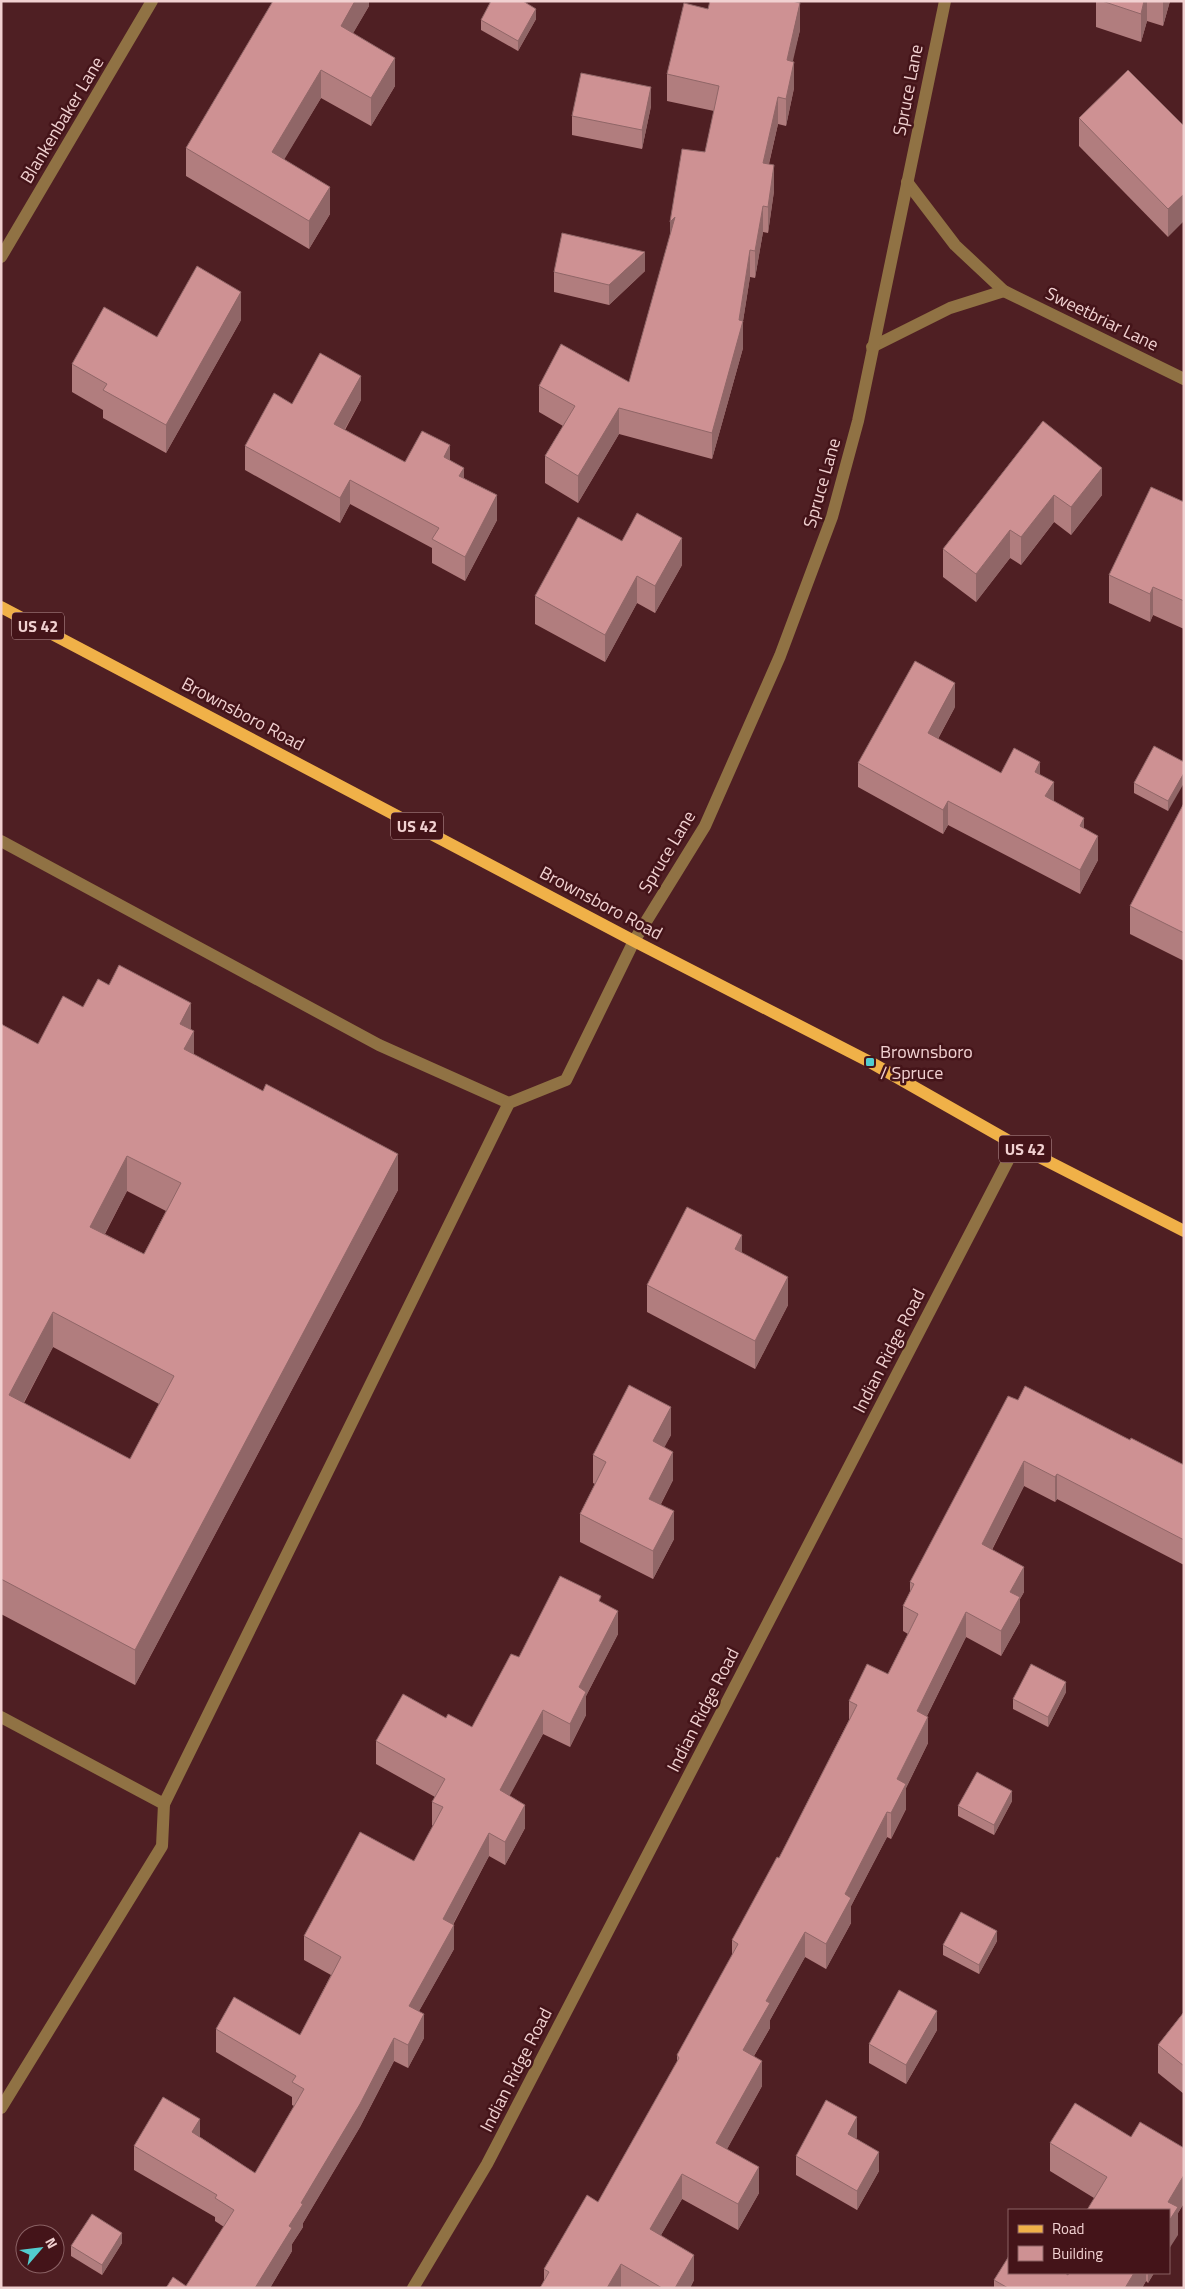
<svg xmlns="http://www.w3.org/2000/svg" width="1185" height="2289" font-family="'Titillium Web',sans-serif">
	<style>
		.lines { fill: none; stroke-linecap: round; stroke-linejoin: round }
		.minor { stroke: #907244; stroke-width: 12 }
		.major { stroke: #f0b148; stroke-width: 12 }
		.wall { fill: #b17d7e; fill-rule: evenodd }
		.shaded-wall { fill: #906667 }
		.building { fill: #ce9193; stroke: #906667; fill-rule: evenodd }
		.poi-dot { fill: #52cdcf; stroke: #441419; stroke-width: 2 }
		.labels { text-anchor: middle; stroke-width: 5; stroke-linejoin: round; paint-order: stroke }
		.shield { fill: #441419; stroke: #bd989a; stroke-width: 1 }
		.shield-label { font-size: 16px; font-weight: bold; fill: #f1d1d1 }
		.street-label { font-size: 18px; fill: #f1d1d1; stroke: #441419 }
		.poi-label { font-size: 18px; fill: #f1d1d1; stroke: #441419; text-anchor: start }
	</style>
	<rect width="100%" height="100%" fill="#4f1f23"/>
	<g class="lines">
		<g class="minor">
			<polyline points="907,182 955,245 1004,291 1184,379"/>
			<polyline points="1,257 152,1"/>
			<polyline points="872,347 950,308 1004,291"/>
			<polyline points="1,841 379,1045 509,1103"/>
			<polyline points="1,1717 164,1804 509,1103 566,1080 634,941 705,826 780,656 832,517 858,421 945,1"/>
			<polyline points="1,2108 162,1846 164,1804"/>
			<polyline points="413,2288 487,2164 1016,1145"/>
		</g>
		<polyline class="major" points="1,607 634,941 870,1062 1016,1145 1184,1231"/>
	</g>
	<g class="wall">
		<polygon points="369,1 369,6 353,33 395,86 371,126 321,98 284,159 330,214 309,249 186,176 186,148"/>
		<polygon points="1096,1 1170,1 1163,26 1147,21 1141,42 1096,27"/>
		<polygon points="536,19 518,51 481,30 481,20"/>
		<polygon points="800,30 792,61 794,88 786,126 778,124 769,164 774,191 768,233 763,232 755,278 750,277 743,321 743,348 712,459 619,434 578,503 545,483 545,456 563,426 539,412 539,386 629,382 705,152 714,111 667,101 667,74"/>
		<polygon points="651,106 642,149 572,135 572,116"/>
		<polygon points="1079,118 1184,126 1168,237 1079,146"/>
		<polygon points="645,271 609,305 554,292 554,272"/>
		<polygon points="241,320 166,453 103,418 103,410 72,392 72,364 157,337"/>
		<polygon points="361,400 345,430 405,462 450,460 497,520 465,581 432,563 432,548 350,504 340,523 245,470 245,446 292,404"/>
		<polygon points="1043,421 1102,495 1071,535 1054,522 1021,565 1010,558 976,602 943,577 943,549"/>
		<polygon points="1184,502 1184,629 1153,615 1150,622 1109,603 1109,575"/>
		<polygon points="682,565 655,613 637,603 605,662 535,624 535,596"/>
		<polygon points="955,707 938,739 1001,773 1040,775 1054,801 1084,828 1098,860 1080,894 948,825 943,834 858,787 858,763"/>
		<polygon points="1184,762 1168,811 1134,793 1134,783"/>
		<polygon points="1184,803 1184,961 1130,934 1130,906"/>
		<path d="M83 1007 191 1029 194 1055 398 1190 135 1685 1 1614V1024L38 1044ZM127 1191 166 1211 144 1254 105 1234ZM53 1347 159 1404 130 1459 24 1403Z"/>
		<polygon points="742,1253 788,1305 755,1369 647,1312 647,1285"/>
		<polygon points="1018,1400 1130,1440 1184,1465 1184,1565 1057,1499 1055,1502 1024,1486 992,1550 1024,1592 1020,1599 1020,1622 1001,1656 966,1637 927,1716 928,1743 906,1788 906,1809 891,1839 887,1837 851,1906 851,1923 826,1969 805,1957 770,2020 770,2028 754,2056 762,2086 727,2149 759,2193 738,2230 682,2199 661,2235 694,2280 690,2288 540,2288 544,2281 544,2269 598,2202 677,2062 677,2055 732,1956 732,1940 779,1858 849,1720 849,1701 888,1674 908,1634 903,1631 903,1606 910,1592 910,1582"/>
		<polygon points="671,1435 664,1447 673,1480 661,1504 674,1539 653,1579 580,1542 580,1514 595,1484 593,1483 593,1455"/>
		<polygon points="601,1603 618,1634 586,1696 586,1715 570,1747 543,1734 509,1796 525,1828 505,1865 489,1856 453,1925 454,1949 419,2011 424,2038 408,2068 394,2061 360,2127 303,2223 303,2227 292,2244 292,2251 270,2288 166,2288 186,2286 224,2227 215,2221 215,2217 134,2170 134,2146 200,2137 255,2173 294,2106 292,2105 292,2097 216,2052 216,2029 300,2035 331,1975 304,1960 304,1936 414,1861 433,1826 432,1825 432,1802 435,1797 376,1764 376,1741 446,1718 472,1727 519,1657"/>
		<polygon points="1066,1692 1048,1727 1013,1709 1013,1699"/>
		<polygon points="1012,1801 994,1835 958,1816 958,1806"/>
		<polygon points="997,1941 979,1974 943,1955 943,1945"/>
		<polygon points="1184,2012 1184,2094 1158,2073 1158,2045"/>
		<polygon points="937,2030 906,2084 869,2063 869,2044"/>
		<polygon points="857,2137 856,2139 879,2171 857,2210 796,2175 796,2156"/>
		<polygon points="1131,2137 1184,2148 1184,2203 1178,2213 1178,2235 1094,2198 1050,2171 1050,2143"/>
		<polygon points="122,2243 102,2275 71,2256 71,2246"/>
		<polygon points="1069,2273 1154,2273 1148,2283 1146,2281 1142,2288 994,2288 994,2280 1068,2275"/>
	</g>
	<g class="shaded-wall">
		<polygon points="355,1 369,1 369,6 341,54 341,26"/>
		<polygon points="1144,1 1147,1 1147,21 1141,42 1141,14"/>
		<polygon points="1163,1 1170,1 1163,26"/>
		<polygon points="800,3 800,30 787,87 787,60"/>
		<polygon points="536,9 536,19 518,51 518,41"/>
		<polygon points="395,58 395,86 371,126 371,98"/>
		<polygon points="794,62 794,88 786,126 786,99"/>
		<polygon points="321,70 321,98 272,180 272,152"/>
		<polygon points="651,87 651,106 642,149 642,130"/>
		<polygon points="778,97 778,124 763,189 763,163"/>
		<polygon points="774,165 774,191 768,233 768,207"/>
		<polygon points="330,187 330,214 309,249 309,221"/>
		<polygon points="1184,194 1184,221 1168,237 1168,209"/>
		<polygon points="763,206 763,232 755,278 755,251"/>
		<polygon points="675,217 670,248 670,222"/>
		<polygon points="750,250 750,277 743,321 743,348 712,459 712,433 739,320"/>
		<polygon points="645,252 645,271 609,305 609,285"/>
		<polygon points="241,292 241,320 166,453 166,425"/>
		<polygon points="361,376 361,400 334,448 334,424"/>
		<polygon points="619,408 619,434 578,503 578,476"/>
		<polygon points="450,445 450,470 444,457"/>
		<polygon points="464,468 464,492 459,476"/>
		<polygon points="1102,468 1102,495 1071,535 1071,507"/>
		<polygon points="350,480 350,504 340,523 340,498"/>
		<polygon points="497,495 497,520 465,581 465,557"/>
		<polygon points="1054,495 1054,522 1021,565 1021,537"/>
		<polygon points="1010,530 1010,558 976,602 976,574"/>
		<polygon points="682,538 682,565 655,613 655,586"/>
		<polygon points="637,576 637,603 605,662 605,635"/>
		<polygon points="1153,587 1153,615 1150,622 1150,594"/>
		<polygon points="955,683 955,707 928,757 928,733"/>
		<polygon points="1040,762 1040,786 1035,772"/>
		<polygon points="1184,773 1184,783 1168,811 1168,801"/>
		<polygon points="1054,782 1054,806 1045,796"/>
		<polygon points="948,801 948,825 943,834 943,810"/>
		<polygon points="1084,818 1084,842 1080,826"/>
		<polygon points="1098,836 1098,860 1080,894 1080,870"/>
		<polygon points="191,1003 191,1036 194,1031 194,1066 184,1084 180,1024"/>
		<polygon points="398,1154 398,1190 135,1685 135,1650"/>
		<polygon points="127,1156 127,1191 90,1262 90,1227"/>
		<polygon points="742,1235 742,1263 735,1249"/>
		<polygon points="788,1277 788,1305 755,1369 755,1341"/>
		<polygon points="53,1312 53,1347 9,1430 9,1395"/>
		<polygon points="671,1407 671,1435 653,1469 653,1441"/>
		<polygon points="673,1452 673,1480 649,1527 649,1499"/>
		<polygon points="1024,1461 1024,1486 982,1569 982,1544"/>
		<polygon points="1057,1474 1057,1499 1055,1502 1055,1477"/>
		<polygon points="674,1511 674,1539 653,1579 653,1551"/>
		<polygon points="1024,1567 1024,1592 1020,1599 1020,1622 1001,1656 1001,1631 1010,1592"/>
		<polygon points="618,1611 618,1634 586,1696 586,1715 570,1747 570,1724 579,1687"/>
		<polygon points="966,1612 966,1637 917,1736 917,1711"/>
		<polygon points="1066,1682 1066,1692 1048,1727 1048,1717"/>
		<polygon points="543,1710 543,1734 500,1814 500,1790"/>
		<polygon points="928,1717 928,1743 906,1788 906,1809 891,1839 891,1813 897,1779"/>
		<polygon points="1012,1791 1012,1801 994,1835 994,1825"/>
		<polygon points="525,1805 525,1828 505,1865 505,1842"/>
		<polygon points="887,1812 887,1837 851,1906 851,1923 826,1969 826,1944 845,1894"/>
		<polygon points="489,1833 489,1856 443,1943 443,1919"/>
		<polygon points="454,1925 454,1949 409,2029 409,2006"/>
		<polygon points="997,1931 997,1941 979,1974 979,1965"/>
		<polygon points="805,1932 805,1957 770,2020 770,2028 743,2075 743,2050 766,2001"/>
		<polygon points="937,2011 937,2030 906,2084 906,2065"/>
		<polygon points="424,2014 424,2038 408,2068 408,2045"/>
		<polygon points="394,2038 394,2061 360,2127 303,2223 303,2227 292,2244 292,2251 270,2288 255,2288 301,2203"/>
		<polygon points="762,2061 762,2086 716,2169 716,2143"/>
		<polygon points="857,2117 857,2137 848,2153 848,2134"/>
		<polygon points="200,2119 200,2142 192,2132"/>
		<polygon points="879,2152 879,2171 857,2210 857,2191"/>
		<polygon points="759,2167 759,2193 738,2230 738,2204"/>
		<polygon points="682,2174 682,2199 650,2254 650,2229"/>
		<polygon points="1184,2175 1184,2203 1178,2213 1178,2235 1169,2249 1169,2210 1168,2202"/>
		<polygon points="122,2233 122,2243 102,2275 102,2265"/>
		<polygon points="694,2255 694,2280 690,2288 675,2288"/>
		<polygon points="621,2264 621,2288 607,2288"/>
		<polygon points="1134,2273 1146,2273 1146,2281 1142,2288 1125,2288"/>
		<polygon points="1148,2273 1154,2273 1148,2283"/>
	</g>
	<g class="building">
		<polygon points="273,1 355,1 341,26 395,58 371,98 321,70 272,152 330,187 309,221 186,148"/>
		<polygon points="491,1 523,1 536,9 518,41 481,20"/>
		<polygon points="710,1 792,1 800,3 787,60 794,62 786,99 778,97 763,163 774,165 768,207 763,206 755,251 750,250 739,320 743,321 712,433 619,408 578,476 545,456 575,406 539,386 561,344 629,382 675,217 670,222 682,149 705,152 719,86 667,74 684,3 708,9"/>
		<polygon points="1102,1 1144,1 1141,14"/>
		<polygon points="1128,70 1184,126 1184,194 1168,209 1079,118"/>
		<polygon points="581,73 651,87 642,130 572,116"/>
		<polygon points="562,233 645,252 609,285 554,272"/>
		<polygon points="197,266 241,292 166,425 103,390 107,384 72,364 104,307 157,337"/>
		<polygon points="320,353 361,376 334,424 405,462 422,431 450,445 444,457 464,468 459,476 497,495 465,557 432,539 439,528 350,480 340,498 245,446 274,393 292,404"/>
		<polygon points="1043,421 1102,468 1071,507 1054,495 1021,537 1010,530 976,574 943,549"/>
		<polygon points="1151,487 1184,502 1184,528 1183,529 1184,530 1184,601 1153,587 1150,594 1109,575"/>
		<polygon points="637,513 682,538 655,586 637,576 605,635 535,596 578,517 622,541"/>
		<polygon points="915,661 955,683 928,733 1001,773 1014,748 1040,762 1035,772 1054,782 1045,796 1084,818 1080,826 1098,836 1080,870 948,801 943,810 858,763"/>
		<polygon points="1154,746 1184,762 1184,773 1168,801 1134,783"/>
		<polygon points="1184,803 1184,933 1130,906"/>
		<path d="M119 965 191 1003 180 1024 194 1031 184 1049 263 1091 266 1084 398 1154 135 1650 1 1579V1024L38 1044 63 996 83 1007 98 979 109 985ZM127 1156 181 1183 144 1254 90 1227ZM53 1312 174 1376 130 1459 9 1395Z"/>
		<polygon points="687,1207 742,1235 735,1249 788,1277 755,1341 647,1285"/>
		<polygon points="629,1385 671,1407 653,1441 673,1452 649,1499 674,1511 653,1551 580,1514 606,1462 593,1455"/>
		<polygon points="1025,1386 1130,1440 1131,1438 1184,1465 1184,1540 1057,1474 1055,1477 1024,1461 982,1544 1024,1567 1010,1592 1020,1597 1001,1631 966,1612 917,1711 928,1717 897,1779 906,1784 891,1813 887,1812 845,1894 851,1898 826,1944 805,1932 766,2001 770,2003 743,2050 762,2061 716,2143 759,2167 738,2204 682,2174 650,2229 694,2255 675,2288 662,2288 621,2264 607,2288 540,2288 549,2272 544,2269 587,2195 598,2202 679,2058 677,2055 738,1944 732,1940 777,1857 779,1858 857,1705 849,1701 867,1664 888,1674 918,1614 903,1606 914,1584 910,1582 1008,1396 1018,1400"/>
		<polygon points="560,1576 601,1596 599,1601 618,1611 579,1687 586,1692 570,1724 543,1710 500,1790 525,1805 505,1842 489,1833 443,1919 454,1925 409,2006 424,2014 408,2045 394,2038 360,2104 301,2203 303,2204 289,2226 292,2228 255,2288 166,2288 173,2277 186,2286 234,2210 215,2198 217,2195 134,2146 163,2097 200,2119 192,2132 255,2173 304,2089 292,2082 296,2076 216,2029 234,1997 300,2035 341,1957 304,1936 360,1832 414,1861 443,1807 432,1802 445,1779 376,1741 403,1694 446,1718 448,1714 472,1727 511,1654 519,1657"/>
		<polygon points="1031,1664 1066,1682 1048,1717 1013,1699"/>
		<polygon points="977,1772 1012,1791 994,1825 958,1806"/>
		<polygon points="961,1912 997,1931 979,1965 943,1945"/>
		<polygon points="899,1990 937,2011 906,2065 869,2044"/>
		<polygon points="1184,2012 1184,2066 1158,2045"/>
		<polygon points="826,2100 857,2117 848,2134 879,2152 857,2191 796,2156"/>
		<polygon points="1075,2103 1131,2137 1140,2122 1184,2148 1184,2175 1168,2202 1178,2207 1169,2221 1169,2210 1087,2210 1107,2177 1050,2143"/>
		<polygon points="92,2214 122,2233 102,2265 71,2246"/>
		<polygon points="1009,2256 1009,2273 1065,2273 1068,2275 1069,2273 1134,2273 1125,2288 1008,2288 994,2280"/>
	</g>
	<rect class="poi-dot" x="865" y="1057" width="10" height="10" rx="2.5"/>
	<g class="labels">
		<g class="shield">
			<rect x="12" y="612.5" width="52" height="27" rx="4"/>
			<rect x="391" y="812.5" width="52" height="27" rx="4"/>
			<rect x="999" y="1135.5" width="52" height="27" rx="4"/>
		</g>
		<g class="shield-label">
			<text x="38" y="632">US 42</text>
			<text x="417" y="832">US 42</text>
			<text x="1025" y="1155">US 42</text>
		</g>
		<g class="street-label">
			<text transform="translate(908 90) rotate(-79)" y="6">Spruce Lane</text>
			<text transform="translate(62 120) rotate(-59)" y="6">Blankenbaker Lane</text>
			<text transform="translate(1102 319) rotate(26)" y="6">Sweetbriar Lane</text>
			<text transform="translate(822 483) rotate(-74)" y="6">Spruce Lane</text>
			<text transform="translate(243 714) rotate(28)" y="6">Brownsboro Road</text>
			<text transform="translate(667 852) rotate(-59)" y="6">Spruce Lane</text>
			<text transform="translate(601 903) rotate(28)" y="6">Brownsboro Road</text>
			<text transform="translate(889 1351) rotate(-63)" y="6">Indian Ridge Road</text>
			<text transform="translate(703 1710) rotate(-63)" y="6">Indian Ridge Road</text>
			<text transform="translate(516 2070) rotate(-63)" y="6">Indian Ridge Road</text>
		</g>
		<g class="poi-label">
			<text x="880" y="1058">Brownsboro<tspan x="880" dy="21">/ Spruce</tspan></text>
		</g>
	</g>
	<rect width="1185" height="2289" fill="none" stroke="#f1d1d1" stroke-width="5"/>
	<rect x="1008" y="2209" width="162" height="65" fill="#441419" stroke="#896063"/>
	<rect x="1018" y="2225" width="25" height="8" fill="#f0b148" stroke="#896063"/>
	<text x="1052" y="2234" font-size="15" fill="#f1d1d1">Road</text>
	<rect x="1018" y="2246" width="25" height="15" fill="#ce9193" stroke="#896063"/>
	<text x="1052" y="2259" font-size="15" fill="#f1d1d1">Building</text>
	<g transform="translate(40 2249) rotate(62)"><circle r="24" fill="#441419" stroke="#896063"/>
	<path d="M0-4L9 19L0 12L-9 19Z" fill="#52cdcf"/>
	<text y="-8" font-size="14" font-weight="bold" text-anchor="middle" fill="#f1d1d1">N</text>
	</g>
</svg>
